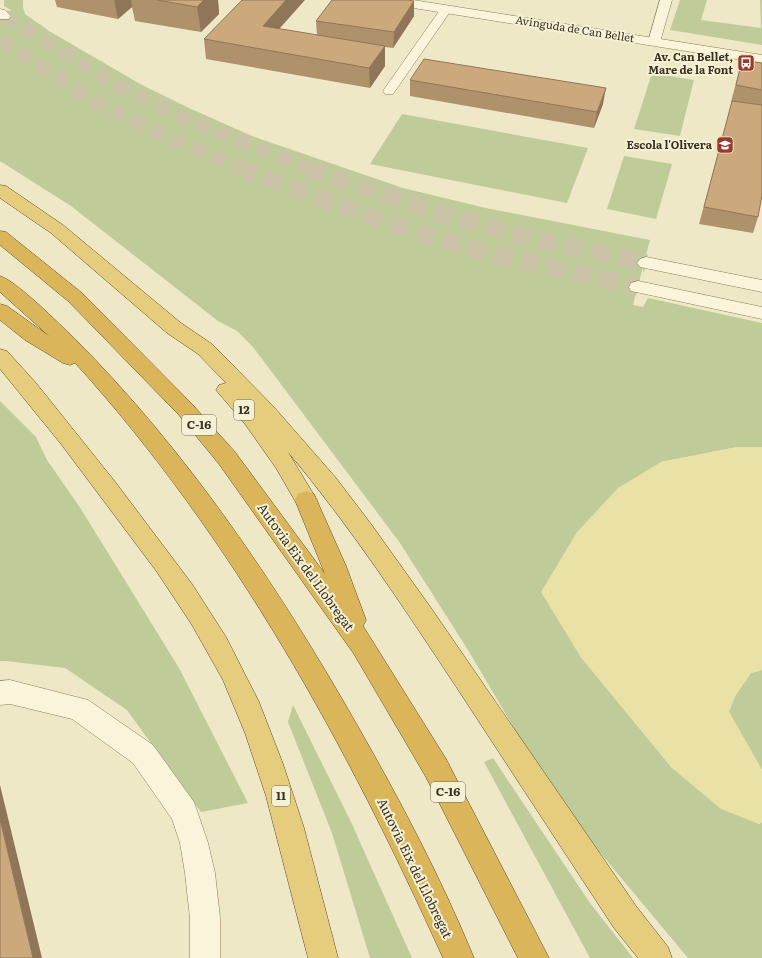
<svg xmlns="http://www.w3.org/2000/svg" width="762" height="958" font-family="Literata,serif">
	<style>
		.green { fill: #bfcc9a }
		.sand { fill: #e9e1a5 }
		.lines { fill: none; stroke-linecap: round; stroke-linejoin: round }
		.tertiary-tunnel-far1 { stroke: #cac3a6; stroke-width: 14; stroke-dasharray: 14 8; stroke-linecap: butt }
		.tertiary-tunnel { stroke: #cac3a6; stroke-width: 18; stroke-dasharray: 18 9; stroke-linecap: butt }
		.pedestrian-casing { stroke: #8a7b5c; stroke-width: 1 }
		.minor-casing { stroke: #8a7b5c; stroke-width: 1 }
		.tertiary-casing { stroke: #8a7b5c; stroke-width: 1 }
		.trunk-casing { stroke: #584830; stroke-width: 1 }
		.motorway-casing { stroke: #584830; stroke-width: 1 }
		.pedestrian { fill: #f9f4da; fill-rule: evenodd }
		.minor { fill: #f9f4da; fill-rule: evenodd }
		.tertiary { fill: #f9f4da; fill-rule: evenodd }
		.trunk { fill: #e6cc7d; fill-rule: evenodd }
		.motorway { fill: #dbb55a; fill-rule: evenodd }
		.wall { fill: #af916c }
		.shaded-wall { fill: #8f7658 }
		.building { fill: #cca97d; stroke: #8f7658 }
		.labels { text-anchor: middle; stroke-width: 4; stroke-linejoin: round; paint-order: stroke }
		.far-street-label { font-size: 11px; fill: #3a3020; stroke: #f5f1d6 }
		.far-poi-label { font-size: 11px; font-weight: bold; fill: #3a3020; stroke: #f5f1d6; text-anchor: end }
		.shield { fill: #f5f1d6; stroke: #726a57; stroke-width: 1 }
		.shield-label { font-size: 12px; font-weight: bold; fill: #3a3020 }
		.street-label { font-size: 13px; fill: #3a3020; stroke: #f5f1d6 }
	</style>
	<rect width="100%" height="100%" fill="#eee8c7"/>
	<g class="green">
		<polygon points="4,0 23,0 23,7 25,14 49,31 142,85 189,108 252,136 403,188 486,208 650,240 633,305 643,307 648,298 762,323 762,447 737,447 661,462 580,656 672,768 759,824 762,822 762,958 688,958 557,801 468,650 400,543 253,347 237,331 218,321 71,206 0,161 0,19 11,10 4,6"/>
		<polygon points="680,0 707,0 701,20 761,28 760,0 762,0 762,45 670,30"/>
		<polygon points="652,73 694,80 680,136 634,129"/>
		<polygon points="402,114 588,148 567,203 370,164"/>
		<polygon points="624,156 672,164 656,219 607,209"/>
		<polygon points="0,401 36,437 47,460 81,509 179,668 248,803 201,812 127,710 65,668 6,661 0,661"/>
		<polygon points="762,670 762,770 729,712 735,696 751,673"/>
		<polygon points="293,705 351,822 412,958 370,958 332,833 288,722"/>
		<polygon points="493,758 590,903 633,958 590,958 484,762"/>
	</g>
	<polygon class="sand" points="737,447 762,447 762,670 751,673 735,696 729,712 762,770 762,822 759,824 721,809 672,768 580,656 541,592 577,532 618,488 661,462"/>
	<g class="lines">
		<g class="tertiary-tunnel-far1">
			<polyline points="4,16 122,88 177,115 310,169"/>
			<polyline points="0,40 94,101 151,130 242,169"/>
		</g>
		<g class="tertiary-tunnel">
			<polyline points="239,168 266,179 417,233 503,257 638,287"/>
			<polyline points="307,168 435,212 516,235 646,263"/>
		</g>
		<defs>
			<g id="pedestrian">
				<polygon points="660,0 672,0 660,42 658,45 650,45 648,42"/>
				<polygon points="446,6 450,7 452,9 393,94 385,94 383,91 385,88 442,7"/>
			</g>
			<g id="minor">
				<polygon points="381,0 413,0 762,55 762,63 388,4 383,3"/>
				<polygon points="10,680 88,700 153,745 194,802 208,843 215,873 220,918 220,958 190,958 190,918 185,873 180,843 172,819 133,763 72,719 10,704 0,705 0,681"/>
			</g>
			<g id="tertiary">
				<polygon points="0,9 5,10 11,16 9,19 0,19"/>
				<polygon points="646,257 762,280 762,292 640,267 637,263 640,259"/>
				<polygon points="638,281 762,307 762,319 631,291 629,287 631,283"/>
			</g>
			<g id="trunk">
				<path d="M0 185 6 186 63 225 181 323 212 344 273 406 336 478 371 524 431 608 636 906 668 947 672 958H638L614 928C561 847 508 766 455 685 402 605 350 526 288 452L317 500 314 506 306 509 298 506 276 468 245 424 216 390 219 385 226 383 198 354 167 333 51 233 0 198Z"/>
				<polygon points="0,349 7,351 36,383 116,483 192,584 226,637 259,702 283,764 304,828 338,958 308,958 266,796 245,733 223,680 192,625 157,572 61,444 0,369"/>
			</g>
			<g id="motorway">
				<polygon points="0,231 6,232 82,293 192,404 235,452 325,574 295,500 298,494 306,491 314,494 346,566 366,620 363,626 446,759 549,958 518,958 426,777 354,654 219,464 178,414 68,301 0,245"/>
				<path d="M0 276C17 281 59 324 74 338 187 451 278 586 357 725 400 800 441 878 474 958H443C347 745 234 539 77 365L75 363 70 365 63 363 25 340 0 320V304L7 306 49 336 0 292Z"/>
			</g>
		</defs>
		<use href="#pedestrian" class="pedestrian-casing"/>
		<use href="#minor" class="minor-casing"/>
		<use href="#tertiary" class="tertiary-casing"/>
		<use href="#trunk" class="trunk-casing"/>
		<use href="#motorway" class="motorway-casing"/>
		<use href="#pedestrian" class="pedestrian"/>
		<use href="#minor" class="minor"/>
		<use href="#tertiary" class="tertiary"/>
		<use href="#trunk" class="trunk"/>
		<use href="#motorway" class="motorway"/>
	</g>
	<g class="wall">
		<polygon points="55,0 218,0 219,14 201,32 135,21 132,7 118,19 57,7"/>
		<polygon points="414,1 414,16 393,48 385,47 385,66 370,88 206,59 204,39 317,35 316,21"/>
		<polygon points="742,60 762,63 762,195 758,217 753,233 699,224 732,102 731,102"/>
		<polygon points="410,80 603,104 594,128 410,96"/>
	</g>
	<g class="shaded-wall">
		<polygon points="114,0 131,0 132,7 118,19"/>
		<polygon points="204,0 218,0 219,14 201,32 197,7"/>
		<polygon points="286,0 305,0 264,46 263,26"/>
		<polygon points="414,1 414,16 393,48 394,32"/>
		<polygon points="385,46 385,66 370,88 369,68"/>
		<polygon points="606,88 603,104 594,128 597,112"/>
		<polygon points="0,785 42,958 33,958 0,819"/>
	</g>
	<g class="building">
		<polygon points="157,0 204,0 197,7"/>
		<polygon points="242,0 286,0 263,26 385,46 369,68 204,39"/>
		<polygon points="332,0 408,0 414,1 394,32 316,21"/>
		<polygon points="424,59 606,88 597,112 410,80"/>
		<polygon points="742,60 762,63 762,90 736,85"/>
		<polygon points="732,101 762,105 762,195 758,217 704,207"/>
		<polygon points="0,819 33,958 0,958"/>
	</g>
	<defs>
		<symbol id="bus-square" viewBox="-11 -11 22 22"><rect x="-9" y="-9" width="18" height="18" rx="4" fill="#983b2d" stroke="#f5f1d6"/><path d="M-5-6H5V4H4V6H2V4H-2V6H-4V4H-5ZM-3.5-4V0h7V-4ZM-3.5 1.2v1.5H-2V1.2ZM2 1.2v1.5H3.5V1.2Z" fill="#fff"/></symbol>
		<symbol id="school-square" viewBox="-11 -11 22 22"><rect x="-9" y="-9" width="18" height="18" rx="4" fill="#983b2d" stroke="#f5f1d6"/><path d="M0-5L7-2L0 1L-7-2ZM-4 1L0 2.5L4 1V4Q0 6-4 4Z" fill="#fff"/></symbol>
	</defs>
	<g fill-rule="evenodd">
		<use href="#bus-square" x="736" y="53" width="20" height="20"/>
		<use href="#school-square" x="715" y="135" width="20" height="20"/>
	</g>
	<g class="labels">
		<g class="far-street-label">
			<text transform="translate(575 29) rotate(9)" y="4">Avinguda de Can Bellet</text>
		</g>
		<g class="far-poi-label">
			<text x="733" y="61">Av. Can Bellet,<tspan x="733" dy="13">Mare de la Font</tspan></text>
			<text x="712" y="149">Escola l'Olivera</text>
		</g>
		<g class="shield">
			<rect x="234" y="400" width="20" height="20" rx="3"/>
			<rect x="182" y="415" width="34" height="20" rx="3"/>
			<rect x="431" y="782" width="34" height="20" rx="3"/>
			<rect x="272" y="786" width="18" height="20" rx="3"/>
		</g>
		<g class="shield-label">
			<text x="244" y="414">12</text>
			<text x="199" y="429">C-16</text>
			<text x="448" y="796">C-16</text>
			<text x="281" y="800">11</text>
		</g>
		<g class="street-label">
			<text transform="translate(306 567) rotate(54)" y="5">Autovia Eix del Llobregat</text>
			<text transform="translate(415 868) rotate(64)" y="5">Autovia Eix del Llobregat</text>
		</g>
	</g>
</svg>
